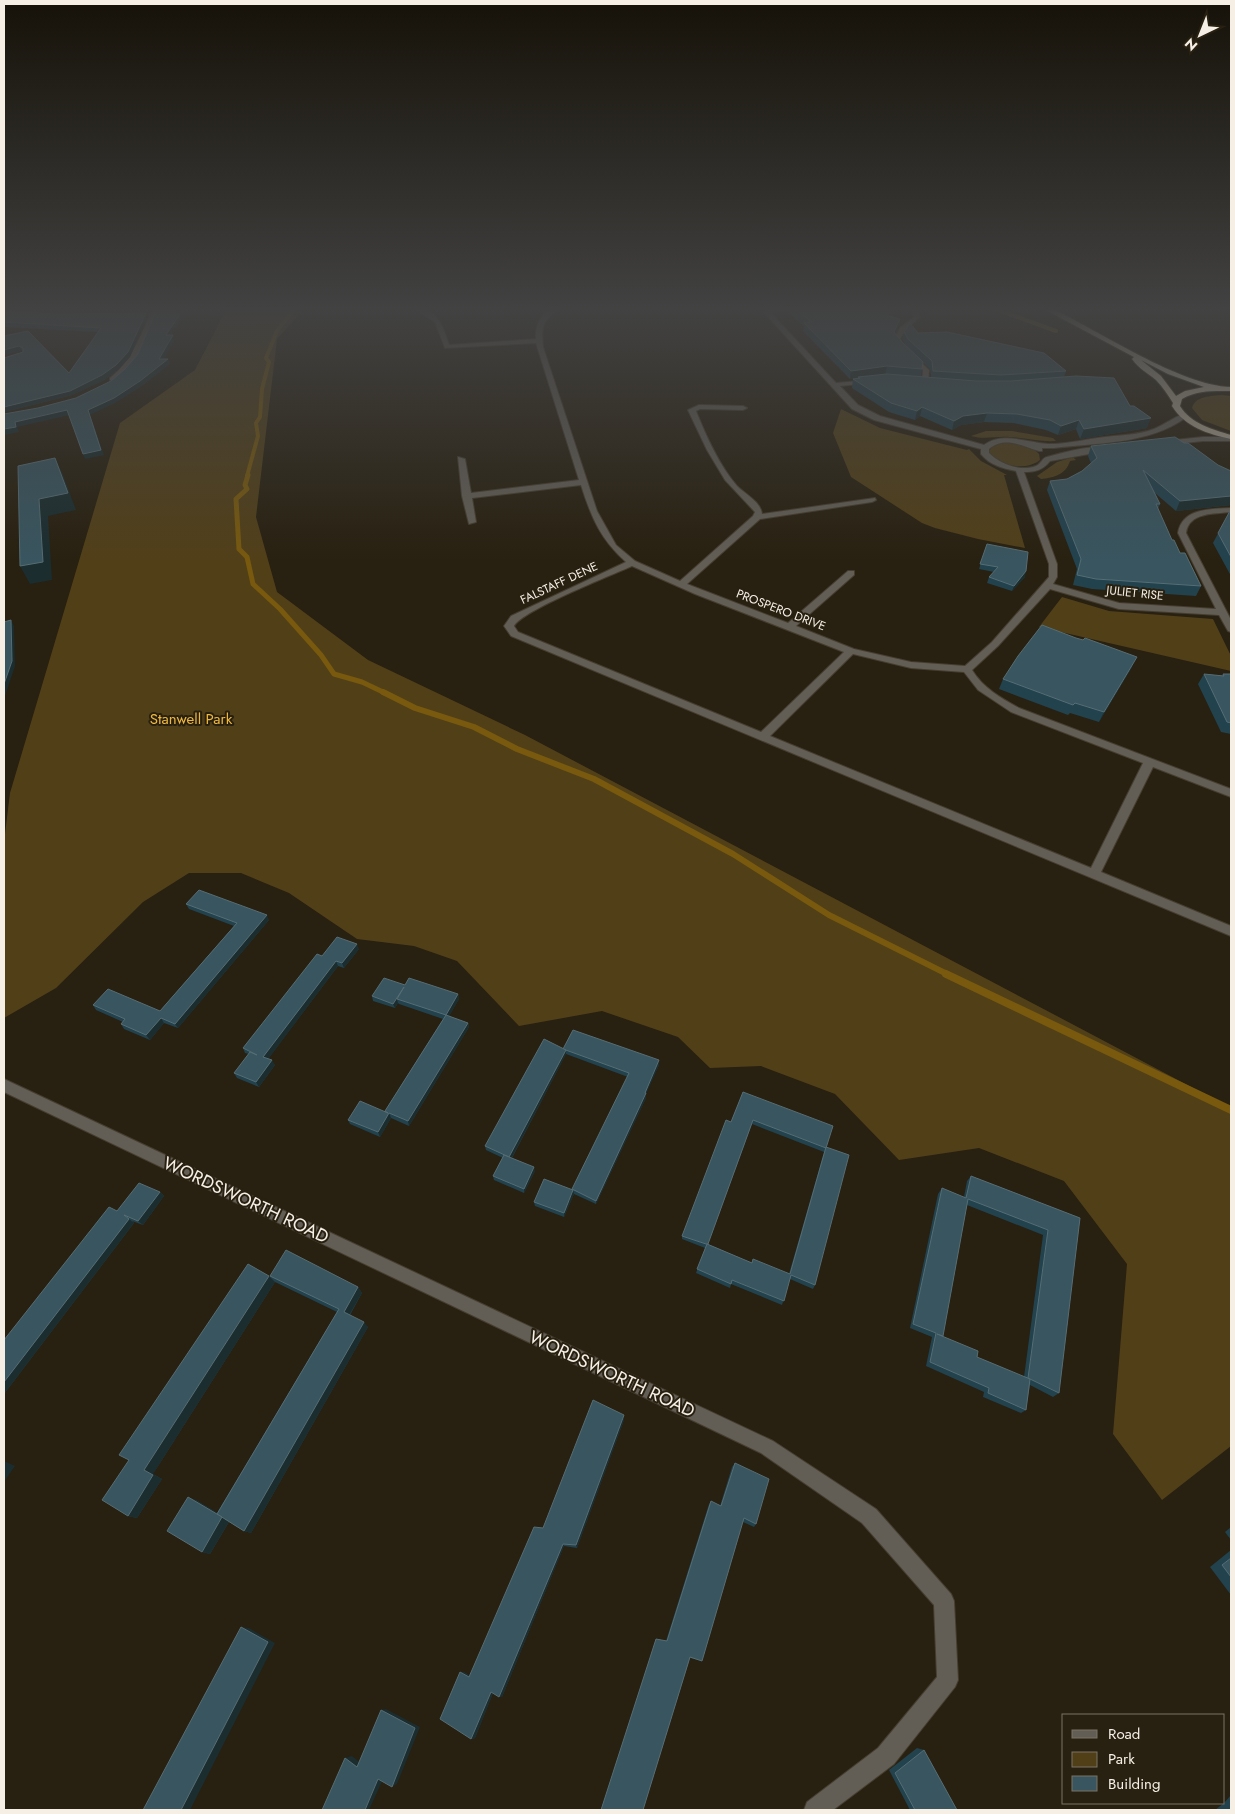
<svg xmlns="http://www.w3.org/2000/svg" width="1235" height="1814" font-family="Jost,sans-serif">
	<style>
		.green { fill: #513f18 }
		.lines { fill: none; stroke-linecap: round; stroke-linejoin: round }
		.stream-far3 { stroke: #78590e; stroke-width: 4 }
		.stream-far2 { stroke: #78590e; stroke-width: 5 }
		.stream-far1 { stroke: #78590e; stroke-width: 6 }
		.stream { stroke: #78590e; stroke-width: 8 }
		.minor-casing { stroke: #453d2e; stroke-width: 2 }
		.trunk-casing { stroke: #453d2e; stroke-width: 2 }
		.minor { fill: #625e56; fill-rule: evenodd }
		.trunk { fill: #afa694; fill-rule: evenodd }
		.wall { fill: #22424e; fill-rule: evenodd }
		.shaded-wall { fill: #1b2d2f }
		.building { fill: #39555f; stroke: #566d74; fill-rule: evenodd }
		.labels { text-anchor: middle; stroke-width: 4; stroke-linejoin: round; paint-order: stroke }
		.far-street-label { font-size: 12px; fill: #f5efe5; stroke: #282010 }
		.park-label { font-size: 15px; fill: #efb83c; stroke: #282010 }
		.near-street-label { font-size: 18px; fill: #f5efe5; stroke: #282010 }
	</style>
	<rect width="100%" height="100%" fill="#282010"/>
	<g class="green">
		<polygon points="227,308 305,308 277,339 256,517 277,592 368,660 525,735 1231,1108 1231,1446 1162,1500 1113,1434 1127,1264 1064,1181 979,1148 899,1160 835,1094 761,1066 710,1068 678,1037 602,1011 519,1026 457,961 414,946 357,939 289,893 241,873 189,873 143,902 56,988 4,1018 4,842 10,793 120,423 195,370"/>
		<path d="M1222 395 1231 396V431L1202 420 1192 408C1195 396 1211 396 1222 395Z"/>
		<polygon points="841,409 880,428 967,450 969,449 981,461 1007,475 1004,475 1025,548 978,539 935,528 922,523 851,477 833,433"/>
		<path d="M986 431H1012L1053 438 1056 441C1040 442 1025 438 1009 437 995 436 985 440 971 436Z"/>
		<path d="M1001 443C1015 442 1030 444 1039 454L1040 460C1027 471 997 467 989 452L992 446Z"/>
		<path d="M1073 457 1076 460 1070 461C1066 474 1054 478 1041 479L1037 476 1057 462Z"/>
		<polygon points="1062,597 1109,611 1213,619 1231,656 1231,671 1039,627"/>
	</g>
	<g class="lines">
		<g class="stream-far3">
			<polyline points="993,308 1056,331"/>
			<polyline points="247,476 258,436 256,423 260,417 262,389 269,362 266,358 277,331 295,308"/>
		</g>
		<polyline class="stream-far2" points="248,475 245,485 247,489 236,499 239,549 247,557 253,584 280,609 321,655 334,674 362,682 385,693"/>
		<polyline class="stream-far1" points="383,692 415,708 474,727 517,749 594,779 733,854 829,915 949,975"/>
		<polyline class="stream" points="946,974 1231,1110"/>
		<defs>
			<g id="minor">
				<path d="M153 308H159C152 325 132 382 110 380V378C133 360 141 334 153 308Z"/>
				<path d="M413 308C438 308 443 326 449 345L536 339C535 325 542 308 559 308 542 322 541 326 543 347L597 511 616 545 635 561 680 581 753 516 755 512 725 480 707 450 688 410 699 405 743 406 747 408 743 410 700 409 696 411C706 436 719 465 737 486 745 494 761 502 762 514L875 498 876 500 872 502 760 519 687 584 788 623 848 571H854V575L796 626 854 649 911 662 965 666 992 642 1049 577V564L1016 471C1002 468 990 465 981 454V449L874 420 852 409 760 308 768 310 799 308 771 313 836 383 871 380V382L869 383 840 386 858 405 880 416 984 445C1005 430 1031 445 1055 444 1071 443 1088 439 1105 437 1121 435 1139 435 1154 429 1162 426 1179 414 1185 414V418C1150 444 1096 443 1054 448H1042V451H1039C1022 446 1005 436 989 449V453C1000 464 1021 472 1036 466 1041 464 1042 458 1047 457 1063 452 1092 445 1109 447L1110 449 1106 451 1050 461C1043 470 1035 472 1024 472L1057 564V577L1053 584 1119 603 1216 609 1178 533C1182 508 1211 509 1231 508V512C1214 514 1189 512 1186 533L1231 620V632L1228 631 1219 615 1119 609 1050 589 998 646 972 670C983 688 1001 698 1019 708L1231 789V797L1153 767 1101 872 1231 926V936L511 636 504 626 511 616 626 562C601 540 591 517 581 485L472 498 476 522 469 524 462 496 458 457 465 459 471 493 579 480 536 343 445 348 435 322ZM632 566 695 594 844 652 761 732 518 632 514 626C523 610 610 576 632 566ZM853 654 911 668 964 672 978 690 1011 712 1143 763 1091 868 770 736Z"/>
				<polygon points="910,308 917,308 920,317 905,330 900,339 905,347 929,370 928,382 925,384 922,382 923,370 901,349 894,339 900,328 914,317"/>
				<polygon points="1203,437 1231,437 1231,441 1203,441 1165,445 1161,443 1165,441"/>
				<polygon points="4,1079 773,1441 876,1509 951,1594 954,1601 958,1680 955,1687 894,1764 833,1810 804,1810 807,1802 878,1748 937,1677 934,1605 862,1523 761,1453 4,1092"/>
			</g>
			<path id="trunk" d="M1042 308H1051C1099 331 1181 386 1231 387V391C1214 391 1197 390 1182 399L1180 406C1191 424 1212 429 1231 435V439C1208 434 1185 427 1172 406L1173 403C1168 395 1163 387 1156 380 1148 373 1139 369 1132 359L1134 357ZM1141 360 1168 374 1204 387 1185 391 1176 396 1161 376Z"/>
		</defs>
		<use href="#minor" class="minor-casing"/>
		<use href="#trunk" class="trunk-casing"/>
		<use href="#minor" class="minor"/>
		<use href="#trunk" class="trunk"/>
	</g>
	<g class="wall">
		<polygon points="4,308 151,308 150,310 59,311"/>
		<polygon points="787,308 889,308 894,310 893,317 900,319 899,327 896,334 922,369 921,377 931,377 930,369 906,346 902,339 904,332 918,333 1066,371 1064,377 1130,406 1147,428 1080,439 1076,429 1058,435 1046,430 1014,423 984,422 961,425 952,430 920,416 915,420 889,412 852,388 853,379 858,378 850,379 803,331 804,326 787,312"/>
		<polygon points="4,311 57,314 146,313 147,318 130,357 118,370 104,380 72,395 4,412 4,358 23,352 4,336 69,373 98,332 4,327"/>
		<polygon points="1184,443 1218,465 1231,471 1231,505 1176,511 1155,493 1160,504 1158,509 1172,540 1201,586 1196,596 1092,589 1073,585 1077,569 1047,490 1050,481 1067,479 1082,471 1091,463 1088,456 1091,446"/>
		<polygon points="1231,509 1231,576 1213,543"/>
		<polygon points="987,544 1025,577 1012,591 987,583 989,577 994,572 979,569"/>
		<polygon points="1132,667 1099,722 1070,713 1068,715 999,689 1003,679"/>
		<polygon points="1204,674 1222,676 1223,674 1231,674 1231,734 1221,732 1198,684"/>
		<polygon points="186,904 269,920 178,1028 164,1023 150,1040 124,1029 121,1024 123,1022 96,1010 93,1005 160,1011 234,926 189,909"/>
		<polygon points="359,949 344,968 338,966 268,1059 275,1065 259,1087 237,1078 234,1073 249,1054 245,1053 243,1048 322,956"/>
		<polygon points="405,985 458,994 459,999 449,1016 468,1023 469,1027 409,1126 391,1118 380,1137 350,1124 348,1120 385,1111 443,1019 399,1004 398,1003 395,1008 373,1001 372,996"/>
		<polygon points="563,1049 659,1065 646,1093 646,1098 596,1204 574,1194 564,1217 535,1206 534,1202 572,1190 628,1077 566,1054 512,1158 535,1171 524,1193 494,1180 493,1176 503,1158 486,1150 485,1146"/>
		<path d="M743 1092 826 1147 815 1285 813 1289 790 1279 782 1305 731 1284 730 1288 696 1273 705 1248 682 1239V1236L731 1122ZM752 1124 824 1152 789 1274 752 1263 708 1244Z"/>
		<path d="M971 1176 1080 1218 1059 1393 1053 1397 1030 1385 1026 1410 1021 1413 983 1397 984 1392 926 1366 932 1337 910 1328 938 1194 942 1188 964 1197 967 1181ZM967 1205 1043 1235 1024 1377 977 1357 943 1336Z"/>
		<polygon points="160,1192 164,1196 143,1225 132,1221 134,1223 4,1394 4,1340 117,1211"/>
		<polygon points="270,1276 358,1287 362,1293 350,1315 368,1327 251,1533 244,1531 229,1522 210,1554 202,1552 196,1500 217,1513 337,1312 275,1282 153,1474 162,1479 137,1518 128,1516"/>
		<polygon points="624,1420 577,1548 564,1546 502,1697 493,1693 475,1738 471,1739 464,1672 470,1676 543,1528"/>
		<polygon points="735,1463 756,1524 754,1527 743,1522 702,1661 690,1658 643,1810 601,1810 656,1640 656,1639 666,1641 709,1504 711,1501 720,1506 732,1467"/>
		<polygon points="1231,1527 1231,1540 1225,1532"/>
		<polygon points="1231,1550 1231,1595 1210,1567"/>
		<polygon points="917,1748 924,1750 957,1810 910,1810 889,1770"/>
		<polygon points="1231,1795 1231,1810 1215,1810 1224,1803"/>
	</g>
	<g class="shaded-wall">
		<polygon points="177,308 181,308 175,319 174,315"/>
		<polygon points="894,310 892,318 886,315"/>
		<polygon points="146,313 147,318 130,357 118,370 104,380 72,395 4,412 4,407 70,391"/>
		<polygon points="180,314 181,319 167,340 166,335"/>
		<polygon points="900,319 899,327 892,340 894,332"/>
		<polygon points="173,335 175,340 161,363 159,359"/>
		<polygon points="19,346 22,351 4,355 4,350"/>
		<polygon points="168,359 170,364 142,386 115,403 90,415 104,455 85,459 83,454 88,410"/>
		<polygon points="887,366 885,375 858,377 858,378 850,379 851,371"/>
		<polygon points="922,407 920,416 915,420 917,411"/>
		<polygon points="67,410 70,415 17,427 19,432 4,435 4,429 15,422"/>
		<polygon points="987,413 984,422 961,425 952,430 954,421 963,416"/>
		<polygon points="1151,418 1147,428 1080,439 1084,429"/>
		<polygon points="1079,420 1076,429 1058,435 1061,426"/>
		<polygon points="55,458 63,475 76,510 48,516 52,580 30,584 20,566 39,499"/>
		<polygon points="1231,496 1231,505 1176,511 1180,501"/>
		<polygon points="1026,571 1025,577 1012,591 1014,586"/>
		<polygon points="11,620 14,626 15,666 4,699 4,684"/>
		<polygon points="1137,657 1132,667 1099,722 1104,712"/>
		<polygon points="267,915 269,920 178,1028 175,1024"/>
		<polygon points="357,944 359,949 344,968 342,963"/>
		<polygon points="336,961 338,966 266,1062 263,1057"/>
		<polygon points="404,987 397,999 398,1003 395,1008 393,1004"/>
		<polygon points="458,994 459,999 447,1020 446,1015"/>
		<polygon points="161,1018 164,1023 150,1040 146,1035"/>
		<polygon points="468,1023 469,1027 409,1126 408,1121"/>
		<polygon points="566,1050 566,1054 510,1161 509,1157"/>
		<polygon points="272,1060 275,1065 259,1087 256,1082"/>
		<polygon points="659,1060 659,1065 645,1097 645,1093"/>
		<polygon points="646,1093 646,1098 596,1204 596,1201"/>
		<polygon points="389,1113 391,1118 380,1137 378,1132"/>
		<polygon points="753,1120 752,1124 707,1248 708,1245"/>
		<polygon points="534,1167 535,1171 524,1193 524,1189"/>
		<polygon points="573,1190 574,1194 564,1217 564,1213"/>
		<polygon points="160,1192 164,1196 143,1225 138,1221"/>
		<polygon points="129,1219 134,1223 4,1394 4,1382"/>
		<polygon points="269,1276 275,1282 153,1474 162,1479 137,1518 128,1516 144,1470"/>
		<polygon points="358,1287 362,1293 348,1317 344,1312"/>
		<polygon points="364,1322 368,1327 251,1533 244,1531"/>
		<polygon points="624,1415 624,1420 577,1548 576,1545"/>
		<polygon points="4,1461 15,1466 4,1482"/>
		<polygon points="188,1497 196,1500 230,1520 210,1554 202,1552"/>
		<polygon points="563,1544 564,1546 502,1697 499,1697"/>
		<polygon points="241,1627 249,1628 275,1643 190,1810 181,1810"/>
		<polygon points="460,1672 464,1672 472,1677 469,1677"/>
		<polygon points="494,1691 475,1738 471,1739 491,1692"/>
		<polygon points="386,1709 420,1727 397,1784 392,1787 381,1710"/>
		<polygon points="352,1756 363,1765 357,1767 345,1758"/>
		<polygon points="384,1777 369,1810 365,1810 378,1779"/>
	</g>
	<g class="building">
		<polygon points="157,308 177,308 174,315 180,314 166,335 173,335 159,359 168,359 140,381 114,398 88,410 101,450 83,454 67,410 15,422 16,427 4,429 4,414 38,408 76,398 111,381 125,369 138,354"/>
		<polygon points="793,308 889,308 894,310 886,315 900,319 894,332 902,342 923,362 922,369 887,366 851,371 804,323 812,322"/>
		<polygon points="4,311 57,314 146,313 128,352 116,365 102,375 70,391 4,407 4,358 23,352 23,348 19,346 4,350 4,336 28,331 69,373 101,328 4,322"/>
		<polygon points="910,323 918,333 947,332 1044,353 1066,371 1001,375 933,371 932,361 908,339 904,332"/>
		<polygon points="887,374 976,381 1011,381 1076,376 1114,378 1130,406 1134,406 1151,418 1084,429 1079,420 1061,426 1050,420 1017,414 987,413 963,416 954,421 922,407 917,411 891,403 853,379 860,378 858,377"/>
		<polygon points="1175,437 1184,443 1188,443 1218,465 1231,471 1231,496 1180,501 1143,470 1160,504 1156,504 1172,540 1174,540 1180,553 1185,553 1201,586 1096,579 1077,575 1081,559 1050,481 1067,479 1082,471 1097,458 1091,446"/>
		<polygon points="55,458 68,493 39,499 43,562 20,566 18,466"/>
		<polygon points="1231,509 1231,557 1218,533"/>
		<polygon points="987,544 1028,552 1026,571 1014,586 989,577 998,567 980,564"/>
		<polygon points="11,620 12,661 4,684 4,622"/>
		<polygon points="1042,625 1076,638 1083,640 1085,638 1137,657 1104,712 1075,703 1073,705 1003,679 1018,656"/>
		<polygon points="1204,674 1224,676 1223,674 1231,674 1231,723 1227,722"/>
		<polygon points="199,890 267,915 175,1024 161,1018 146,1035 121,1024 125,1019 93,1005 108,989 160,1011 237,923 186,904"/>
		<polygon points="337,937 357,944 342,963 336,961 263,1057 272,1060 256,1082 234,1073 250,1052 257,1055 243,1048 317,954 322,956"/>
		<polygon points="384,978 405,985 409,978 458,994 446,1015 468,1023 408,1121 389,1113 378,1132 348,1120 360,1101 388,1113 385,1111 446,1015 397,999 404,987 393,1004 372,996"/>
		<polygon points="573,1030 659,1060 645,1093 646,1093 596,1201 572,1189 629,1073 563,1049"/>
		<polygon points="544,1039 566,1050 509,1157 485,1146"/>
		<polygon points="743,1092 833,1126 826,1148 753,1120 708,1244 706,1244 682,1236 726,1120 731,1122"/>
		<polygon points="826,1147 849,1155 815,1285 791,1275 784,1301 732,1280 731,1284 697,1269 707,1244 752,1263 753,1259 790,1274"/>
		<polygon points="504,1155 534,1167 524,1189 493,1176"/>
		<path d="M971 1176 1080 1218 1059 1393 1030 1379 1026 1410 988 1393 989 1388 930 1362 936 1333 913 1324 942 1188 966 1198ZM968 1199 1048 1230 1028 1378 1030 1379 977 1357 978 1351 937 1334 943 1336Z"/>
		<polygon points="544,1179 573,1190 564,1213 534,1202"/>
		<polygon points="139,1183 160,1192 138,1221 124,1215 129,1219 4,1382 4,1340 109,1207 117,1211"/>
		<polygon points="286,1250 358,1287 344,1312 364,1322 244,1531 217,1514 339,1309 270,1276"/>
		<polygon points="248,1264 269,1276 144,1470 153,1475 128,1516 102,1500 129,1460 119,1455"/>
		<polygon points="593,1400 624,1415 576,1545 563,1544 499,1697 491,1692 471,1739 440,1719 460,1672 469,1677 534,1527 543,1528"/>
		<polygon points="735,1463 769,1479 756,1524 744,1518 702,1661 690,1657 643,1810 601,1810 656,1639 667,1641 711,1501 721,1506"/>
		<polygon points="188,1497 222,1517 202,1552 167,1531"/>
		<polygon points="1231,1558 1231,1577 1222,1565"/>
		<polygon points="241,1627 268,1642 181,1810 143,1810"/>
		<polygon points="381,1710 415,1728 392,1787 378,1779 365,1810 322,1810 345,1758 357,1767"/>
		<polygon points="924,1750 957,1810 915,1810 895,1773"/>
	</g>
	<linearGradient id="sky" x2="0" y2="1"><stop stop-color="#161209"/><stop offset="0.55" stop-color="#424242"/><stop offset="1" stop-color="#424242" stop-opacity="0"/></linearGradient>
	<rect width="1235" height="562" fill="url(#sky)"/>
	<g class="labels">
		<g class="far-street-label">
			<text transform="translate(559 583) rotate(-25)" y="4">FALSTAFF DENE</text>
			<text transform="translate(1135 593) rotate(6)" y="4">JULIET RISE</text>
			<text transform="translate(781 610) rotate(21)" y="4">PROSPERO DRIVE</text>
		</g>
		<g class="park-label">
			<text x="191" y="724">Stanwell Park</text>
		</g>
		<g class="near-street-label">
			<text transform="translate(246 1200) rotate(25)" y="6">WORDSWORTH ROAD</text>
			<text transform="translate(612 1374) rotate(25)" y="6">WORDSWORTH ROAD</text>
		</g>
	</g>
	<rect width="1235" height="1814" fill="none" stroke="#f5efe5" stroke-width="10"/>
	<rect x="1062" y="1714" width="162" height="90" fill="#282010" stroke="#7a7365"/>
	<rect x="1072" y="1730" width="25" height="8" fill="#625e56" stroke="#7a7365"/>
	<text x="1108" y="1739" font-size="15" fill="#f5efe5">Road</text>
	<rect x="1072" y="1752" width="25" height="15" fill="#513f18" stroke="#7a7365"/>
	<text x="1108" y="1764" font-size="15" fill="#f5efe5">Park</text>
	<rect x="1072" y="1776" width="25" height="15" fill="#39555f" stroke="#7a7365"/>
	<text x="1108" y="1789" font-size="15" fill="#f5efe5">Building</text>
	<g transform="translate(1200 35) rotate(223)" stroke="#282010" stroke-width="4" paint-order="stroke">
	<path d="M0-4L9 19L0 12L-9 19Z" fill="#f5efe5"/>
	<text y="-8" font-size="14" font-weight="bold" text-anchor="middle" fill="#f5efe5">N</text>
	</g>
</svg>
